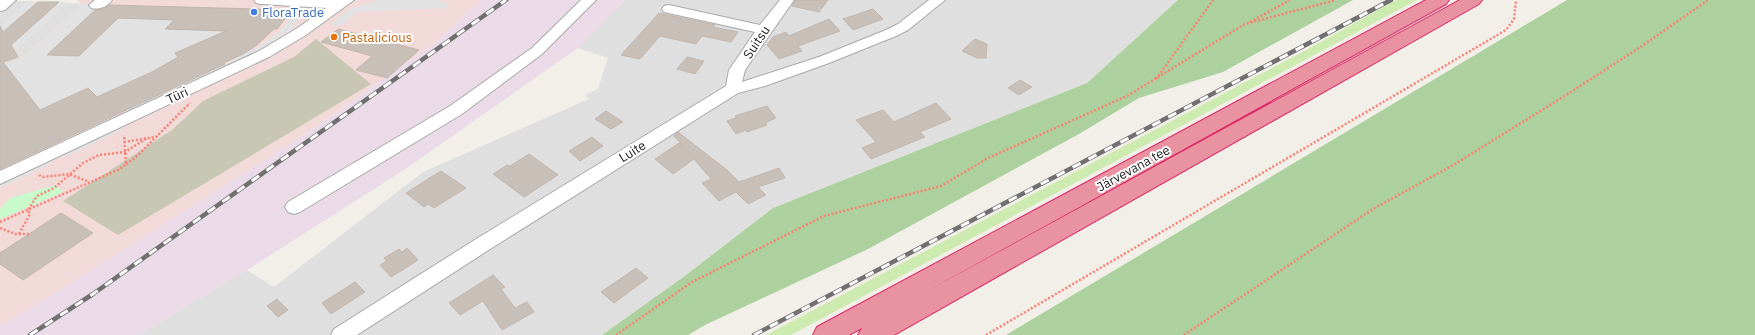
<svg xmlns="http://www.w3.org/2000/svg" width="1755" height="335" font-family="'IBM Plex Sans',sans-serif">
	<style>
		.residential { fill: #e0dfdf }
		.commercial { fill: #f2dad9 }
		.industrial { fill: #ebdbe8 }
		.construction { fill: #c7c7b4 }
		.grass { fill: #cdebb0 }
		.forest { fill: #add19e }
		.park { fill: #c8facc }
		.parking { fill: #e2e2e2 }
		.building { fill: #c7bfb8; stroke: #c4b6ab }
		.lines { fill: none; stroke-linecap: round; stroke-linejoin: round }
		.minor-casing { stroke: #a9a9a9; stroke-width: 2 }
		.highway-casing { stroke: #dc2a67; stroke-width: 2 }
		.path { stroke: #fa8072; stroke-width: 2.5; stroke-dasharray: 2 2; stroke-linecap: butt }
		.minor { fill: #fff; fill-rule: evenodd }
		.highway { fill: #e892a2; fill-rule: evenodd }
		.rail-casing { stroke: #707070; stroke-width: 4.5 }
		.rail { stroke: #fff; stroke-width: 3; stroke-dasharray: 9; stroke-linecap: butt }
		.shop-dot { fill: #3f7fe0; stroke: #fff; stroke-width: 1.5 }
		.food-dot { fill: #e8710a; stroke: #fff; stroke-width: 1.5 }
		.labels { text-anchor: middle; stroke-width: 4; stroke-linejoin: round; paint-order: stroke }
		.shop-label { font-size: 13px; fill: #366cbe; stroke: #fff; text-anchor: start }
		.food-label { font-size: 13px; fill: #c56008; stroke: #fff; text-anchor: start }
		.street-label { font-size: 13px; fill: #222; stroke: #fff }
	</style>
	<rect width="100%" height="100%" fill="#f2efe9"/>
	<g class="residential">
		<polygon points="625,0 1178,0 1087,83 773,208 682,278 602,335 139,335 247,270 274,287 423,172 589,99 585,95 598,89 608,58 578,48"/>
		<polygon points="14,1 59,2 81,4 22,58 0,65 0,13"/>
	</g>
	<polygon class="commercial" points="77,0 481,0 436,42 307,133 38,304 0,325 0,65 22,57 81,4"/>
	<polygon class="industrial" points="481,0 625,0 578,48 404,170 247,270 139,335 0,335 0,325 38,304 307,133 436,42"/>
	<polygon class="construction" points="316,39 371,84 118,235 63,201 172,130 203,101 294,57"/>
	<polygon class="grass" points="1396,0 1417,0 791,335 766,335 1306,50"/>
	<g class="forest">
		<polygon points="1178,0 1353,0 1223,72 1139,98 1079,134 868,249 707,324 688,335 602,335 682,278 773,208 1087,83"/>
		<polygon points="1567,0 1755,0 1755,335 1006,335"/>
	</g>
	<polygon class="park" points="56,185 63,192 0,219 0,209 10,198"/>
	<g class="parking">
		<polygon points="379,0 436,0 450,4 446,8 358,12 340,26 331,24 348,10"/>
		<polygon points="27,2 38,2 0,35 0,25"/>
		<polygon points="59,2 68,3 15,51 0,54"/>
		<polygon points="81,4 101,5 48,55 79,56 118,18 174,20 166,29 227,31 250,28 178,57 157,69 97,97 88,88 40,110 14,77 0,65 22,58"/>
		<polygon points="297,11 306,11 288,33 284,33 275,40 249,56 118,120 0,175 0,171 110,120 118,119 124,115 122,112 225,64 258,47 279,32"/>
		<polygon points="128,124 123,129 67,156 55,158 49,165 0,188 0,185"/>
	</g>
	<g class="building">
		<polygon points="795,0 828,0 819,12 792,6"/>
		<polygon points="38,2 59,2 11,45 18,57 3,62 40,110 88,88 97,97 154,71 178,57 175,53 226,31 165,29 174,20 118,18 79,56 47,55 95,10 103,9 109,5 292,10 277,29 274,29 257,45 243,54 223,63 225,64 0,169 0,26 3,32"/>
		<polygon points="873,9 883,19 853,30 843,19"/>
		<polygon points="659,13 715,25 713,27 738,32 731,42 702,36 696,44 660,36 640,59 621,55"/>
		<polygon points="829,19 840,31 798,46 802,51 779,59 767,45 773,37 786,32 789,36"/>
		<polygon points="338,29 419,50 387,78 356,70 372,56 321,42"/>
		<polygon points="975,39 987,44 986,58 977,58 962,51"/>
		<polygon points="687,57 704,61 695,74 677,69"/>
		<polygon points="1020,80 1032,87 1019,95 1008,88"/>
		<polygon points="936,103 951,119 920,132 925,137 871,159 862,148 876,142 856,120 883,110 894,122"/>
		<polygon points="767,106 776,118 765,123 767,125 747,132 746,130 736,134 727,121 736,118 735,116"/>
		<polygon points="606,111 623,122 611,129 595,119"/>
		<polygon points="678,132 727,170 739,182 779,168 785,178 758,187 766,195 748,204 736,192 719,201 702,183 711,179 694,159 673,174 655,159 679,143 684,147 674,136"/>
		<polygon points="592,137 603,146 580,161 569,151"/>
		<polygon points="529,154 558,175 524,197 493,174 507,165 510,166"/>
		<polygon points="441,171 466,188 434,208 428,204 424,207 406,193"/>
		<polygon points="61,213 93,233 23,280 0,264 0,253"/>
		<polygon points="407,248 418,260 391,277 380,265 387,261 384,258 399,249 402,252"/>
		<polygon points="636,268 648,278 614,303 601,292"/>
		<polygon points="493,275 505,287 501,289 515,308 527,302 534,312 502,330 483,301 460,315 449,303"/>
		<polygon points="355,282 365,292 331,314 322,303"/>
		<polygon points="277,299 288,310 278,317 267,306"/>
	</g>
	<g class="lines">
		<defs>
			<g id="minor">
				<polygon points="0,0 16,0 5,10 0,11"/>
				<path d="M95 0H112C107 7 99 10 91 8L89 5Z"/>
				<polygon points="254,0 354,0 306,35 269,57 0,184 0,171 259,51 296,29 326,8 261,4 256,3"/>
				<polygon points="581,0 596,0 542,54 462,114 300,212 294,214 288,212 285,207 288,202 450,106 532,48"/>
				<polygon points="780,0 794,0 745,70 742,82 819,57 886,30 898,24 929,0 945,0 908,30 896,36 829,63 765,86 738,93 487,251 357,335 331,335 334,329 473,241 726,86 729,70 755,32 664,12 662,9 664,6 669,5 760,25"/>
			</g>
			<polygon id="highway" points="1426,0 1449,0 1446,4 920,295 1460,0 1482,0 1479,4 894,335 858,335 862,328 849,335 813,335 817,327"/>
		</defs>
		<use href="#minor" class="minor-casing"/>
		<use href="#highway" class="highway-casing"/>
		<g class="path">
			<polyline points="1250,22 1290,0"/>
			<polyline points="1156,79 1213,0"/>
			<polyline points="124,142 155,137"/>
			<polyline points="126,164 135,158 190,103"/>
			<polyline points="39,175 43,177 69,174 89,182"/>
			<polyline points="0,222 120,169 126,164 124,135"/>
			<polyline points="0,228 15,234 29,234"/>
			<polyline points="19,234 30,214 28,210 37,196 54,188 83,163 99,155 125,152 147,138"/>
			<polyline points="616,335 692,282 824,216 941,186 988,158 1127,96 1245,24 1336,0"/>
			<polyline points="986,335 1506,30 1514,19 1516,0"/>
			<polyline points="1184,335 1373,209 1455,164 1563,97 1642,46 1708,0"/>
		</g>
		<use href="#minor" class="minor"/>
		<use href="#highway" class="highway"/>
		<defs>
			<g id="rail">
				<polyline points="30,335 93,294 506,0"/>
				<polyline points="754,335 1391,0"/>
			</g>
		</defs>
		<use href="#rail" class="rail-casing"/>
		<use href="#rail" class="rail"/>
	</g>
	<circle class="shop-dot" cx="254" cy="12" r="4"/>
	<circle class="food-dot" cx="334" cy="37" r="4"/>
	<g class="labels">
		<g class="shop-label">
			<text x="262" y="17">FloraTrade</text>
		</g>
		<g class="food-label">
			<text x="342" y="42">Pastalicious</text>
		</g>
		<g class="street-label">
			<text transform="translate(756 42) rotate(-56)" y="5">Suitsu</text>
			<text transform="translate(177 95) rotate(-25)" y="5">Türi</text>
			<text transform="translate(632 151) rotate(-32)" y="5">Luite</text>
			<text transform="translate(1133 168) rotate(-29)" y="5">Järvevana tee</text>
		</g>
	</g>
</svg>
